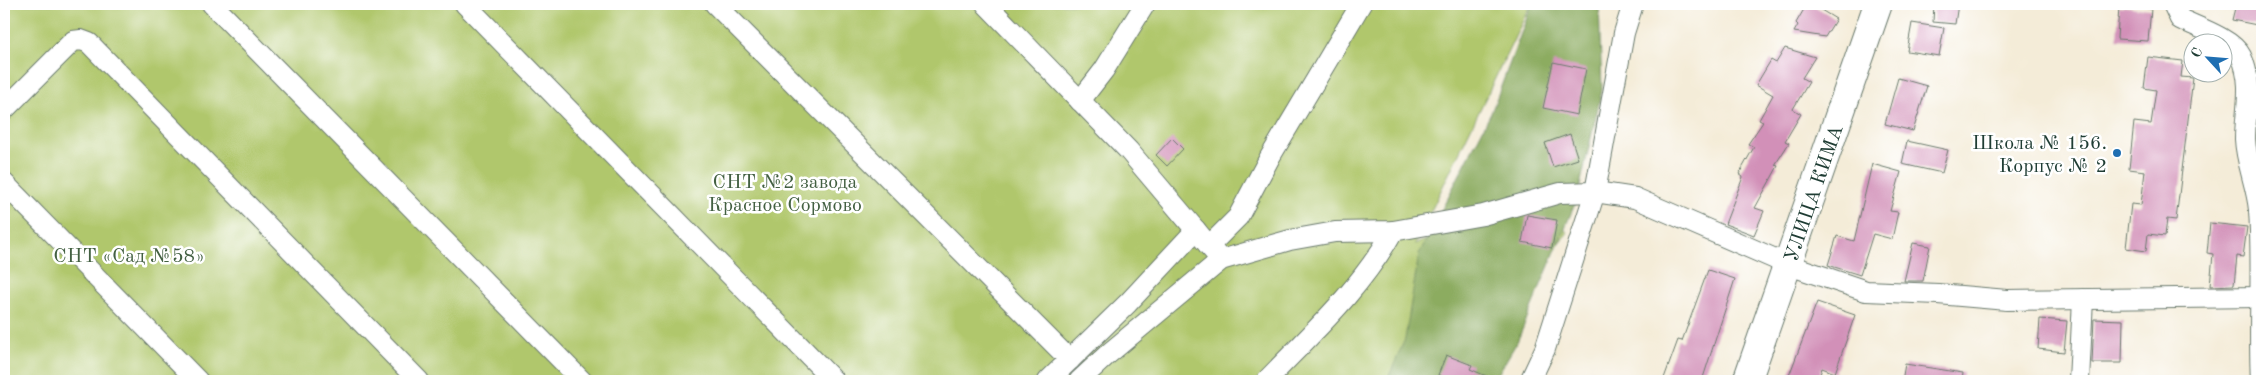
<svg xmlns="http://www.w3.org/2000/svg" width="2266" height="385" font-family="'Old Standard TT',serif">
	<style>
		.green { fill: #b0c76c; stroke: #688250 }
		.forest { fill: #8cac60; stroke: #56744a }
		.building { fill: #d290b8 }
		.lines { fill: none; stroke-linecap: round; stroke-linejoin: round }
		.minor-casing { stroke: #6a7a6d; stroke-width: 22 }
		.primary-casing { stroke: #6a7a6d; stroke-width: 30 }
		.minor { stroke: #fff; stroke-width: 20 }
		.primary { stroke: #fff; stroke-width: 28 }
		.poi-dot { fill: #1f6fb2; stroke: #fff; stroke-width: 2 }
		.labels { text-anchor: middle; stroke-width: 5; stroke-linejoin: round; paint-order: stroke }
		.poi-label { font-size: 20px; fill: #1f3d34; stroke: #fff; text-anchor: end }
		.park-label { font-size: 20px; fill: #436042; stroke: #fff }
		.street-label { font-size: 20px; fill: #1f3d34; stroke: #fff }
	</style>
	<rect width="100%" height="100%" fill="#fff"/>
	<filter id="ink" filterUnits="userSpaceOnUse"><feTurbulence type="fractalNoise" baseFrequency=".02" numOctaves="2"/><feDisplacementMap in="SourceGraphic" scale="10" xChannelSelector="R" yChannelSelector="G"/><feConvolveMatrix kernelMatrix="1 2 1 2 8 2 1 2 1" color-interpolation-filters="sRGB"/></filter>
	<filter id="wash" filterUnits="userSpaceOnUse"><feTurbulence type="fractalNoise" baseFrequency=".0096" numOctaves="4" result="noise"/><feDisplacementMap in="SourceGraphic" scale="20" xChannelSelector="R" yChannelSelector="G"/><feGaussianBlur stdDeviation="1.12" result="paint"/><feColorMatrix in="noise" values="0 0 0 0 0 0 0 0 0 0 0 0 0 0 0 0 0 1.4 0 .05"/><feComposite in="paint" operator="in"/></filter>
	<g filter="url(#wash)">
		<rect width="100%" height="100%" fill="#f4ecd8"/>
		<polygon class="green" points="4,4 1531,4 1415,244 1552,196 1567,234 1426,381 4,381"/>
		<polygon class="forest" points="1532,4 1599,4 1602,90 1577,199 1517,342 1494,381 1387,381 1405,339 1419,254 1491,113"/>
		<g id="blocks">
			<g class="building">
				<polygon points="1807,4 1811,4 1836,19 1825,37 1794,32 1798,25 1796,23"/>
				<polygon points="1934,4 1958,4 1955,24 1933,22"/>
				<polygon points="2236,4 2262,4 2262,26 2232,20"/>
				<polygon points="2119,6 2151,9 2148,41 2117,39"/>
				<polygon points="1912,23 1944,28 1939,56 1907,51"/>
				<polygon points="1785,48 1815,57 1802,78 1809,82 1793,109 1801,114 1785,141 1789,143 1775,165 1778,166 1755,208 1764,211 1754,235 1725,224 1743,177 1739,174 1754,147 1748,144 1763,122 1759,120 1773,95 1756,85 1771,60 1776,63"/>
				<polygon points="2148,57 2183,61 2181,77 2193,78 2176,220 2167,219 2165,236 2148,234 2146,251 2126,248 2131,204 2141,205 2145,171 2129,169 2134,122 2151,124 2156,90 2144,88"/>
				<polygon points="1553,62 1586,69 1577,115 1543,108"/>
				<polygon points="1898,78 1927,86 1913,131 1885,124"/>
				<polygon points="1570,134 1578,159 1553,167 1545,143"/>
				<polygon points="1172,138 1183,149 1167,166 1156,155"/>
				<polygon points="1907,141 1948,150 1942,173 1902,164"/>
				<polygon points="1872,164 1901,172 1890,211 1898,212 1892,239 1873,234 1860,275 1828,265 1837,236 1854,241"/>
				<polygon points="1527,215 1557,220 1552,248 1522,242"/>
				<polygon points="2210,223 2247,227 2243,257 2237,256 2234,285 2210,286 2213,254 2207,253"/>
				<polygon points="1913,243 1930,246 1923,281 1904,281"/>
				<polygon points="1708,270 1735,279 1702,381 1663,381 1678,340 1682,341"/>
				<polygon points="1817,302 1855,315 1835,373 1822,368 1818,381 1787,381"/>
				<polygon points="2040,319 2067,321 2064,352 2038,349"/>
				<polygon points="2094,319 2123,320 2122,363 2092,363"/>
				<polygon points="1446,355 1472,365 1470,369 1498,381 1455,381 1438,375"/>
				<polygon points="1905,364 1963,373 1962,381 1902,381"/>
			</g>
		</g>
	</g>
	<g filter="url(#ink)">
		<use href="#blocks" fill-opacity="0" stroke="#6a7a6d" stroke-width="1"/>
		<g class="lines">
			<defs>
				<g id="minor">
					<polyline points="212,4 582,381"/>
					<polyline points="465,4 834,381"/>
					<polyline points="715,4 1070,360"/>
					<polyline points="986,4 1129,151 1221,260"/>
					<path d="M2173 4 2180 19C2197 27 2233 39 2241 56 2254 84 2245 110 2245 139 2246 163 2257 186 2259 210 2263 267 2258 324 2261 381"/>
					<polyline points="1080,101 1104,70 1145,4"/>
					<polyline points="4,110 73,41 81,40 89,43 419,381"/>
					<polyline points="4,183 198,381"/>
					<polyline points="1209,246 1238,217 1270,157 1361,4"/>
					<polyline points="1048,381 1128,303 1196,230"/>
					<polyline points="1079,381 1107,355 1221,260 1290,240 1335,232 1393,231 1483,215 1560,193 1595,192 1635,198 1789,265 1866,291 1938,294 2007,300 2262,297"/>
					<path d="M1266 381C1311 334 1361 289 1393 231"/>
					<polyline points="1530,381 1545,349 1595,192 1624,33 1633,4"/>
					<polyline points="2079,381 2083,299"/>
				</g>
				<polyline id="primary" points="1747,381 1878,4"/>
			</defs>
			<use href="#minor" class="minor-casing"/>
			<use href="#primary" class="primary-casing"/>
			<use href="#minor" class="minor"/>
			<use href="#primary" class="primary"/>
		</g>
	</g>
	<circle class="poi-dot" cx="2117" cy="153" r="5"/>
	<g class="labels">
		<g class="poi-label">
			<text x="2107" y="149">Школа № 156.<tspan x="2107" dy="23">Корпус № 2</tspan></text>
		</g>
		<g class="park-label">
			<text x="785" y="188">СНТ №2 завода<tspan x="785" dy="23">Красное Сормово</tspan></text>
			<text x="129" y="262">СНТ «Сад №58»</text>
		</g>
		<g class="street-label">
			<text transform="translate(1813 193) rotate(-71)" y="7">УЛИЦА КИМА</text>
		</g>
	</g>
	<rect width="2266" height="385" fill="none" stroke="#fff" stroke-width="20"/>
	<g transform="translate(2208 58) rotate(296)"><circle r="24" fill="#ffffff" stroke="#a5b1ae"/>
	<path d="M0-4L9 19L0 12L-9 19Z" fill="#1f6fb2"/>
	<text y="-8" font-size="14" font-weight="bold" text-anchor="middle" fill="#1f3d34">С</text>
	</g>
</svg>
